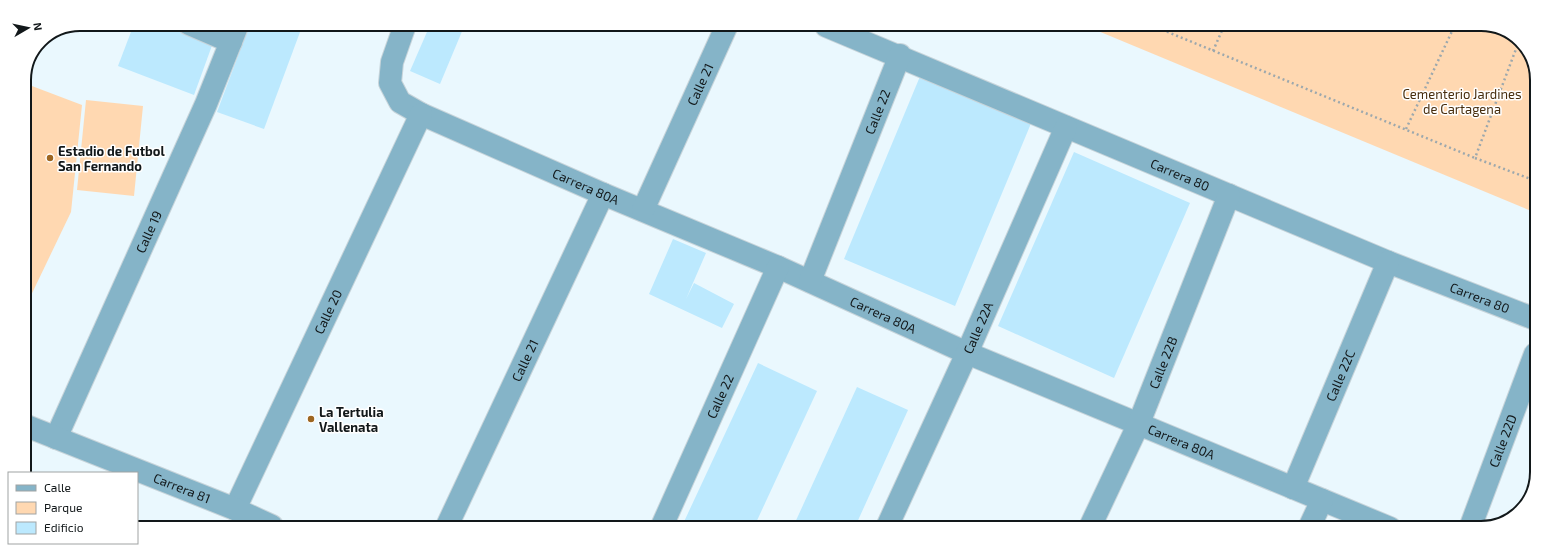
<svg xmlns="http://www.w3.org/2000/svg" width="1561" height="552" font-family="'Exo 2',sans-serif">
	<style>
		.green { fill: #ffd8b1 }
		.building { fill: #bce9fe }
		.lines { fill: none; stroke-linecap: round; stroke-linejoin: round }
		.minor-casing { stroke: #c7d4da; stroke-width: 24 }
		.tertiary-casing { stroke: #c7d4da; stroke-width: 24 }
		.path { stroke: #9da8ad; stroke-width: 2.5; stroke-dasharray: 2 3; stroke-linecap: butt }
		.minor { stroke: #85b4c8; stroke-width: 22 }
		.tertiary { stroke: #85b4c8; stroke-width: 22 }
		.poi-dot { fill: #9d6621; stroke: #fff; stroke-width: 1.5 }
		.labels { text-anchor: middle; stroke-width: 3; stroke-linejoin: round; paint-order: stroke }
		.street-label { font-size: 13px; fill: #12181a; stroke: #fff }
		.park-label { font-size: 13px; fill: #472d0d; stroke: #fff }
		.poi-label { font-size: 13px; font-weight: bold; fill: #12181a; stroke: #fff; text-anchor: start }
		.rim { fill: none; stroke: #12181a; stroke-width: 2 }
	</style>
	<rect width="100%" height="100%" fill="#eaf8fe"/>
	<g class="green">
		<polygon points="1086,26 1499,27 1525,46 1537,76 1536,213"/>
		<polygon points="24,83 82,105 71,212 24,310"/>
		<polygon points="86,100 143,106 134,196 77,190"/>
	</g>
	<g class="building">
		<polygon points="134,24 174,24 214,40 194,95 118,66"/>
		<polygon points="250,24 303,24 264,129 217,112"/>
		<polygon points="430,25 453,25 463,29 440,84 410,71"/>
		<polygon points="921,74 1032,121 955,306 844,259"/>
		<polygon points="1074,152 1190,203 1114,378 998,326"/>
		<polygon points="673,239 706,253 686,299 694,283 734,304 722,328 649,294"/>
		<polygon points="758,363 817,391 754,527 682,526"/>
		<polygon points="857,387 908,410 855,527 793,527"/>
		<polygon points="1335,520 1354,528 1332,528"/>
	</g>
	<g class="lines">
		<defs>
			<g id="minor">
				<polyline points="189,24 231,42"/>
				<path id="s1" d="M405 25 392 62 390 83 400 102 421 114 603 194 778 267 967 353 1390 528"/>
				<path id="s2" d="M826 26 1388 262 1535 319"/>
				<path id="s3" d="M643 210 727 25"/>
				<path id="s4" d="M810 281 900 55"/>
				<path id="s5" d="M56 438 206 104 238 24"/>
				<path id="s6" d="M1293 488 1388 262"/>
				<path id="s7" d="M235 509 421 114"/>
				<path id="s8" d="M447 526 603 194"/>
				<path id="s9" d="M662 526 778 267"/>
				<path id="s10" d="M887 527 967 353 1066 127"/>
				<path id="s11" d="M1090 527 1139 423 1229 195"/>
				<polyline points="1309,528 1322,500"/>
				<path id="s12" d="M1470 528 1535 354"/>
			</g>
			<g id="tertiary">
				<path id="s13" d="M24 425 235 509 272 526"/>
			</g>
		</defs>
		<use href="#minor" class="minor-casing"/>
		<use href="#tertiary" class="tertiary-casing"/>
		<g class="path">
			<polyline points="1153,26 1475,158"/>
			<polyline points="1519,41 1475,158 1536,181"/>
			<polyline points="1213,51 1224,26"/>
			<polyline points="1406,129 1454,27"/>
		</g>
		<use href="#minor" class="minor"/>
		<use href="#tertiary" class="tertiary"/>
	</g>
	<g class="poi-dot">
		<circle cx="50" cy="158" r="4"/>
		<circle cx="311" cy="419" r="4"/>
	</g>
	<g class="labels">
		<g class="street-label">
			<text dy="5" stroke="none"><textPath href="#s3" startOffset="138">Calle 21</textPath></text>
			<text dy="5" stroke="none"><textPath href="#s4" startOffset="182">Calle 22</textPath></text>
			<text dy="5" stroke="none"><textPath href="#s2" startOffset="384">Carrera 80</textPath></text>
			<text dy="5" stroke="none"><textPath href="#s1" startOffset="286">Carrera 80A</textPath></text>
			<text dy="5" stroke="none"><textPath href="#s5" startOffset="226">Calle 19</textPath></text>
			<text dy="5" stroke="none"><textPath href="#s2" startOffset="708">Carrera 80</textPath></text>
			<text dy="5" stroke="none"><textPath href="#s7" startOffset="218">Calle 20</textPath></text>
			<text dy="5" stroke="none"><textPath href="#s1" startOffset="610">Carrera 80A</textPath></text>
			<text dy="5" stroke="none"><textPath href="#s10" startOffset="219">Calle 22A</textPath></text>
			<text dy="5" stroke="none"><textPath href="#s8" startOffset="183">Calle 21</textPath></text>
			<text dy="5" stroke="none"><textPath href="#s11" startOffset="180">Calle 22B</textPath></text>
			<text dy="5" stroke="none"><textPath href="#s6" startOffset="122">Calle 22C</textPath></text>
			<text dy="5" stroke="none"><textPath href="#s9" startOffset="142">Calle 22</textPath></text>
			<text dy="5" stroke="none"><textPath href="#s1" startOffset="934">Carrera 80A</textPath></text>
			<text dy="5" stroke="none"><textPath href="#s12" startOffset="93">Calle 22D</textPath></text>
			<text dy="5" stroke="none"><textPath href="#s13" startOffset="170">Carrera 81</textPath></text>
		</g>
		<g class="park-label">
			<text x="1462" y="99">Cementerio Jardines<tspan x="1462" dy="15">de Cartagena</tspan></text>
		</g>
		<g class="poi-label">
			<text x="58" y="156">Estadio de Futbol<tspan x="58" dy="15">San Fernando</tspan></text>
			<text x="319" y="417">La Tertulia<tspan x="319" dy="15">Vallenata</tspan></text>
		</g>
	</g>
	<path d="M0 0H1561V552H0ZM80 31H1481A49 49 0 0 1 1530 80V472A49 49 0 0 1 1481 521H80A49 49 0 0 1 31 472V80A49 49 0 0 1 80 31Z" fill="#fff" fill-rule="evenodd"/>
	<path class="rim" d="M80 31H1481A49 49 0 0 1 1530 80V472A49 49 0 0 1 1481 521H80A49 49 0 0 1 31 472V80A49 49 0 0 1 80 31Z"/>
	<rect x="8" y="472" width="130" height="72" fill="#ffffff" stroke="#a0a3a3"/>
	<rect x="16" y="485" width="20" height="6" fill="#85b4c8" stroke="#a0a3a3"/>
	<text x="44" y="492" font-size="12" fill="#12181a">Calle</text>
	<rect x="16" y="502" width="20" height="12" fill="#ffd8b1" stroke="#a0a3a3"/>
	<text x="44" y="512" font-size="12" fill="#12181a">Parque</text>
	<rect x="16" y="522" width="20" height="12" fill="#bce9fe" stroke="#a0a3a3"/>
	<text x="44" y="532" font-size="12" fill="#12181a">Edificio</text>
	<g transform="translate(28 28) rotate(81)" stroke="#ffffff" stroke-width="3" paint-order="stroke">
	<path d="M0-3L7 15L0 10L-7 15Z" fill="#12181a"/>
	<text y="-6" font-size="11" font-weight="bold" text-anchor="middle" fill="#12181a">N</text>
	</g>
</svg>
